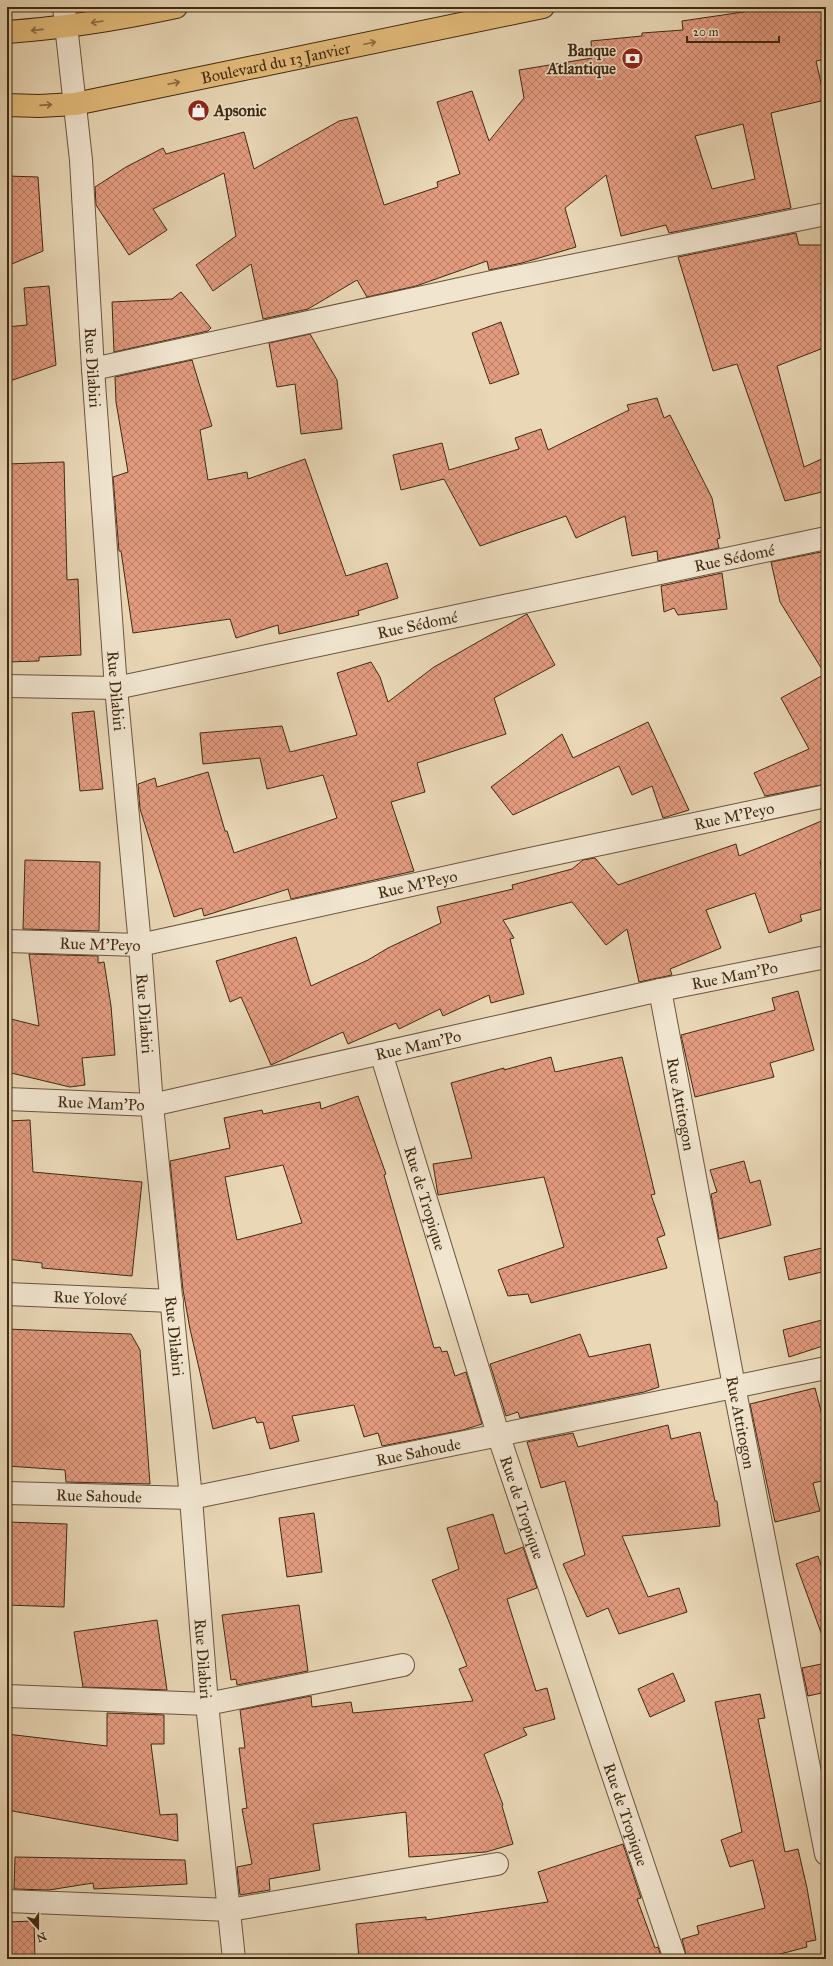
<svg xmlns="http://www.w3.org/2000/svg" width="833" height="1966" font-family="'IM FELL Great Primer',serif">
	<style>
		.building { fill: url(#building-cross-hatch); stroke: #3f2a10; fill-rule: evenodd }
		.lines { fill: none; stroke-linecap: round; stroke-linejoin: round }
		.minor-casing { stroke: #6a553a; stroke-width: 24 }
		.trunk-casing { stroke: #3f2a10; stroke-width: 24 }
		.minor { stroke: #f1e5d0; stroke-width: 22 }
		.trunk { stroke: #e4bc7b; stroke-width: 22 }
		.oneway { stroke: #896c40 }
		.labels { text-anchor: middle; stroke-width: 3; stroke-linejoin: round; paint-order: stroke }
		.poi-label { font-size: 16px; font-weight: bold; fill: #3f2a10; stroke: #f1e5d0; text-anchor: end }
		.street-label { font-size: 16px; fill: #3f2a10; stroke: #f1e5d0 }
	</style>
	<defs>
		<pattern id="building-cross-hatch" width="8" height="8" patternUnits="userSpaceOnUse"><rect width="8" height="8" fill="#e39b80"/><path d="M0 0l8 8M0 8l8-8" fill="none" stroke="#b97f67"/></pattern>
	</defs>
	<rect width="100%" height="100%" fill="#e9d7b6"/>
	<filter id="stains"><feTurbulence type="fractalNoise" baseFrequency=".005" numOctaves="4"/><feColorMatrix values="0 0 0 0 .2 0 0 0 0 .09 0 0 0 0 .02 0 0 0 .5 -.17"/></filter>
	<radialGradient id="worn" r=".72"><stop offset=".6" stop-color="#630" stop-opacity="0"/><stop offset="1" stop-color="#630" stop-opacity=".3"/></radialGradient>
	<g class="building">
		<path d="M750 7H826V59L816 61 825 100 771 113 791 208 669 233 666 225 621 236 606 175 565 208 576 247 522 263 489 270 487 261 416 286 367 297 357 280 308 309 263 319 251 264 213 291 196 265 236 236 224 173 153 209 167 230 129 255 96 205 95 187 126 167 163 148 166 154 244 132 254 169 339 121 357 117 384 205 438 187 437 182 460 174 437 102 472 91 489 141 524 98 519 70 592 58 591 41 642 36V33L683 30 682 21 750 11ZM743 124 755 179 712 189 695 136Z"/>
		<polygon points="7,176 38,177 43,251 7,266"/>
		<polygon points="796,233 799,245 826,245 826,347 777,366 804,467 826,457 826,491 785,501 737,364 713,371 678,257"/>
		<polygon points="49,286 56,365 7,382 7,327 27,325 24,288"/>
		<polygon points="181,292 211,328 208,331 114,352 112,302 172,299"/>
		<polygon points="501,322 519,374 490,384 472,333"/>
		<polygon points="310,334 337,380 342,429 301,434 295,384 277,387 269,343"/>
		<polygon points="192,360 212,426 200,430 208,480 247,472 248,479 305,459 346,576 387,563 398,598 358,611 359,615 279,634 278,625 236,638 230,619 133,633 121,551 119,551 113,477 128,472 116,402 115,377"/>
		<polygon points="657,398 664,418 670,415 712,498 720,538 717,539 719,548 658,561 657,551 632,556 625,516 576,538 566,516 480,546 444,479 401,490 393,455 442,443 449,470 519,449 515,438 541,429 548,450 629,410 627,405"/>
		<polygon points="64,462 67,580 78,579 81,655 39,657 39,661 7,662 7,464"/>
		<polygon points="826,551 826,784 765,796 754,773 809,749 781,698 825,674 780,602 771,562"/>
		<polygon points="722,573 727,609 678,615 674,608 664,612 661,586"/>
		<polygon points="527,614 555,665 494,698 506,734 417,763 425,792 391,802 414,871 291,899 288,889 204,916 202,908 174,917 140,809 138,784 155,778 157,787 208,772 225,831 227,831 234,853 337,818 323,775 267,789 260,758 203,764 200,733 282,726 290,752 357,735 337,673 371,662 380,677 388,702 434,667"/>
		<polygon points="94,711 103,789 80,791 72,713"/>
		<polygon points="648,722 689,810 663,818 652,786 632,795 619,766 513,815 491,787 562,734 573,758"/>
		<polygon points="826,819 826,859 820,862 826,883 826,908 800,915 802,921 769,933 755,893 706,910 721,948 670,969 672,975 639,982 627,929 606,945 572,902 503,920 514,938 510,939 524,994 491,1003 489,995 443,1016 440,1009 399,1029 396,1023 348,1044 343,1032 271,1065 241,997 230,1002 216,961 296,937 311,986 368,960 388,948 441,923 437,907 513,889 512,885 572,869 583,860 595,858 618,885 736,844 739,856"/>
		<polygon points="25,860 100,862 99,931 23,929"/>
		<polygon points="29,954 98,956 98,963 104,962 111,1006 115,1055 82,1058 85,1085 70,1087 7,1072 7,1018 39,1026"/>
		<polygon points="798,991 814,1050 770,1063 774,1077 695,1097 681,1035 775,1010 772,998"/>
		<polygon points="551,1057 555,1072 622,1057 655,1194 651,1195 665,1235 657,1238 667,1268 531,1303 528,1294 508,1296 498,1270 564,1247 544,1177 438,1195 433,1164 472,1158 451,1083 504,1068 504,1070"/>
		<path d="M358 1096 386 1174 384 1175 434 1348 440 1347 442 1352 447 1351 455 1376 466 1372 482 1424 463 1430 382 1446 378 1433 364 1437 354 1405 292 1416 299 1441 270 1449 263 1422 257 1423 255 1417 213 1429 190 1329 183 1290 170 1161 230 1148 224 1118 262 1110 263 1114 320 1102 321 1109ZM283 1165 302 1223 237 1240 225 1177Z"/>
		<polygon points="30,1120 33,1172 142,1182 132,1276 42,1268 42,1263 7,1259 7,1121"/>
		<polygon points="744,1161 750,1183 760,1180 771,1225 719,1239 711,1194 717,1192 710,1170"/>
		<polygon points="826,1247 826,1271 789,1280 784,1257"/>
		<polygon points="826,1319 826,1345 789,1357 783,1330"/>
		<polygon points="7,1329 131,1334 140,1350 150,1484 66,1482 65,1470 7,1466"/>
		<polygon points="580,1334 589,1357 650,1344 659,1387 644,1392 520,1418 518,1412 506,1416 490,1364"/>
		<polygon points="815,1388 826,1430 826,1480 813,1483 820,1511 775,1522 750,1404"/>
		<polygon points="668,1425 671,1439 700,1432 715,1501 717,1501 720,1526 622,1536 648,1597 679,1588 687,1612 619,1634 608,1608 587,1617 563,1564 585,1555 565,1481 541,1488 527,1442 573,1433 578,1447"/>
		<polygon points="314,1513 322,1572 287,1577 279,1518"/>
		<polygon points="493,1514 505,1554 523,1547 537,1588 507,1599 536,1691 547,1688 555,1719 523,1728 527,1735 484,1754 503,1805 502,1806 513,1844 486,1852 409,1857 406,1812 313,1824 320,1870 269,1879 270,1890 240,1895 237,1867 252,1864 242,1809 247,1808 239,1748 245,1748 240,1710 311,1696 312,1707 351,1702 353,1713 473,1701 459,1669 467,1666 432,1580 459,1569 447,1528"/>
		<polygon points="7,1522 67,1524 64,1607 7,1605"/>
		<polygon points="818,1556 826,1579 826,1638 823,1638 796,1564"/>
		<polygon points="299,1605 308,1671 237,1685 236,1679 231,1680 222,1615"/>
		<polygon points="157,1620 167,1690 83,1687 74,1632"/>
		<polygon points="826,1663 826,1692 808,1696 802,1668"/>
		<polygon points="673,1673 685,1701 650,1717 638,1689"/>
		<polygon points="760,1694 765,1718 758,1719 785,1852 798,1849 807,1888 816,1940 806,1942 807,1947 761,1959 687,1959 682,1939 699,1934 697,1926 765,1908 753,1860 730,1867 721,1840 742,1832 715,1702"/>
		<polygon points="107,1713 164,1715 164,1744 151,1744 160,1815 177,1814 178,1841 7,1810 7,1734 107,1746"/>
		<polygon points="623,1844 641,1898 637,1899 655,1948 658,1947 662,1959 359,1959 356,1924 426,1917 426,1920 548,1902 538,1872"/>
		<polygon points="15,1857 185,1860 187,1884 94,1889 93,1883 49,1890 14,1889"/>
		<polygon points="34,1921 35,1959 7,1959 7,1922"/>
	</g>
	<g class="lines">
		<defs>
			<g id="minor">
				<path id="s1" d="M64 7 81 160 93 369 116 688 140 945 152 1105 191 1498 207 1704 234 1959"/>
				<polyline points="93,369 492,282 826,214"/>
				<path id="s2" d="M7 686 116 688 826 538"/>
				<path id="s3" d="M7 941 140 945 516 862 826 796"/>
				<path id="s4" d="M660 990 734 1386 826 1854"/>
				<path id="s5" d="M381 1053 498 1434 675 1959"/>
				<path id="s6" d="M7 1099 152 1105 660 990 826 957"/>
				<path id="s7" d="M7 1294 172 1301"/>
				<path id="s8" d="M7 1493 191 1498 826 1368"/>
				<polyline points="7,1696 207,1704 403,1665"/>
				<polyline points="7,1901 230,1910 497,1864"/>
			</g>
			<g id="trunk">
				<path d="M7 32C64 28 120 19 176 7"/>
				<path id="s9" d="M7 105 39 106 75 104 543 7"/>
			</g>
		</defs>
		<use href="#minor" class="minor-casing"/>
		<use href="#trunk" class="trunk-casing"/>
		<use href="#minor" class="minor"/>
		<use href="#trunk" class="trunk"/>
	</g>
	<defs><path id="oneway-shaft" d="M-6 0H5M1.5-3L5.5 0L1.5 3" fill="none" stroke-width="1.6" stroke-linecap="round" stroke-linejoin="round"/></defs>
	<g class="oneway">
		<use href="#oneway-shaft" transform="translate(97 22) rotate(171)"/>
		<use href="#oneway-shaft" transform="translate(37 30) rotate(174)"/>
		<use href="#oneway-shaft" transform="translate(370 43) rotate(-12)"/>
		<use href="#oneway-shaft" transform="translate(174 83) rotate(-12)"/>
		<use href="#oneway-shaft" transform="translate(46 105) rotate(-4)"/>
	</g>
	<defs>
		<symbol id="bank-disc" viewBox="-11 -11 22 22"><circle r="9.5" fill="#8f2418" stroke="#f1e5d0"/><path d="M-6-4H6V4H-6ZM0-2.3a2.3 2.3 0 1 0 0 4.6a2.3 2.3 0 1 0 0-4.6Z" fill="#fff"/></symbol>
		<symbol id="shop-disc" viewBox="-11 -11 22 22"><circle r="9.5" fill="#8f2418" stroke="#f1e5d0"/><path d="M-5-2.5h2.3a2.7 3.5 0 0 1 5.4 0H5L5.5 6h-11ZM-1.5-2.5h3a1.5 2.3 0 0 0-3 0Z" fill="#fff"/></symbol>
	</defs>
	<g fill-rule="evenodd">
		<use href="#bank-disc" x="620" y="46" width="25" height="25"/>
		<use href="#shop-disc" x="186" y="98" width="25" height="25"/>
	</g>
	<g class="labels">
		<g class="poi-label">
			<text x="616" y="56">Banque<tspan x="616" dy="18">Atlantique</tspan></text>
			<text x="214" y="116" text-anchor="start">Apsonic</text>
		</g>
		<g class="street-label">
			<text dy="6" stroke="none"><textPath href="#s9" startOffset="273">Boulevard du 13 Janvier</textPath></text>
			<text dy="6" stroke="none"><textPath href="#s1" startOffset="362">Rue Dilabiri</textPath></text>
			<text dy="6" stroke="none"><textPath href="#s2" startOffset="741">Rue Sédomé</textPath></text>
			<text dy="6" stroke="none"><textPath href="#s2" startOffset="417">Rue Sédomé</textPath></text>
			<text dy="6" stroke="none"><textPath href="#s1" startOffset="686">Rue Dilabiri</textPath></text>
			<text dy="6" stroke="none"><textPath href="#s3" startOffset="741">Rue M'Peyo</textPath></text>
			<text dy="6" stroke="none"><textPath href="#s3" startOffset="417">Rue M'Peyo</textPath></text>
			<text dy="6" stroke="none"><textPath href="#s3" startOffset="93">Rue M'Peyo</textPath></text>
			<text dy="6" stroke="none"><textPath href="#s6" startOffset="742">Rue Mam'Po</textPath></text>
			<text dy="6" stroke="none"><textPath href="#s1" startOffset="1010">Rue Dilabiri</textPath></text>
			<text dy="6" stroke="none"><textPath href="#s6" startOffset="418">Rue Mam'Po</textPath></text>
			<text dy="6" stroke="none"><textPath href="#s6" startOffset="94">Rue Mam'Po</textPath></text>
			<text dy="6" stroke="none"><textPath href="#s4" startOffset="116">Rue Attitogon</textPath></text>
			<text dy="6" stroke="none"><textPath href="#s5" startOffset="152">Rue de Tropique</textPath></text>
			<text dy="6" stroke="none"><textPath href="#s7" startOffset="83">Rue Yolové</textPath></text>
			<text dy="6" stroke="none"><textPath href="#s1" startOffset="1334">Rue Dilabiri</textPath></text>
			<text dy="6" stroke="none"><textPath href="#s4" startOffset="440">Rue Attitogon</textPath></text>
			<text dy="6" stroke="none"><textPath href="#s8" startOffset="416">Rue Sahoude</textPath></text>
			<text dy="6" stroke="none"><textPath href="#s8" startOffset="92">Rue Sahoude</textPath></text>
			<text dy="6" stroke="none"><textPath href="#s5" startOffset="476">Rue de Tropique</textPath></text>
			<text dy="6" stroke="none"><textPath href="#s1" startOffset="1658">Rue Dilabiri</textPath></text>
			<text dy="6" stroke="none"><textPath href="#s5" startOffset="800">Rue de Tropique</textPath></text>
		</g>
	</g>
	<rect width="833" height="1966" fill="none" stroke="#e9d7b6" stroke-width="24"/>
	<rect x="8" y="8" width="817" height="1950" fill="none" stroke="#3f2a10" stroke-width="2"/>
	<rect x="12" y="12" width="809" height="1942" fill="none" stroke="#3f2a10"/>
	<g transform="translate(38 1928) rotate(159)" stroke="#f1e5d0" stroke-width="3" paint-order="stroke">
	<path d="M0-3L7 15L0 10L-7 15Z" fill="#3f2a10"/>
	<text y="-6" font-size="11" font-weight="bold" text-anchor="middle" fill="#3f2a10">N</text>
	</g>
	<path d="M687 36v6h92v-6" fill="none" stroke="#3f2a10" stroke-width="2"/>
	<text x="693" y="36" font-size="12" fill="#3f2a10" stroke="#f1e5d0" stroke-width="3" paint-order="stroke">20 m</text>
	<rect width="100%" height="100%" filter="url(#stains)"/>
	<rect width="100%" height="100%" fill="url(#worn)"/>
</svg>
